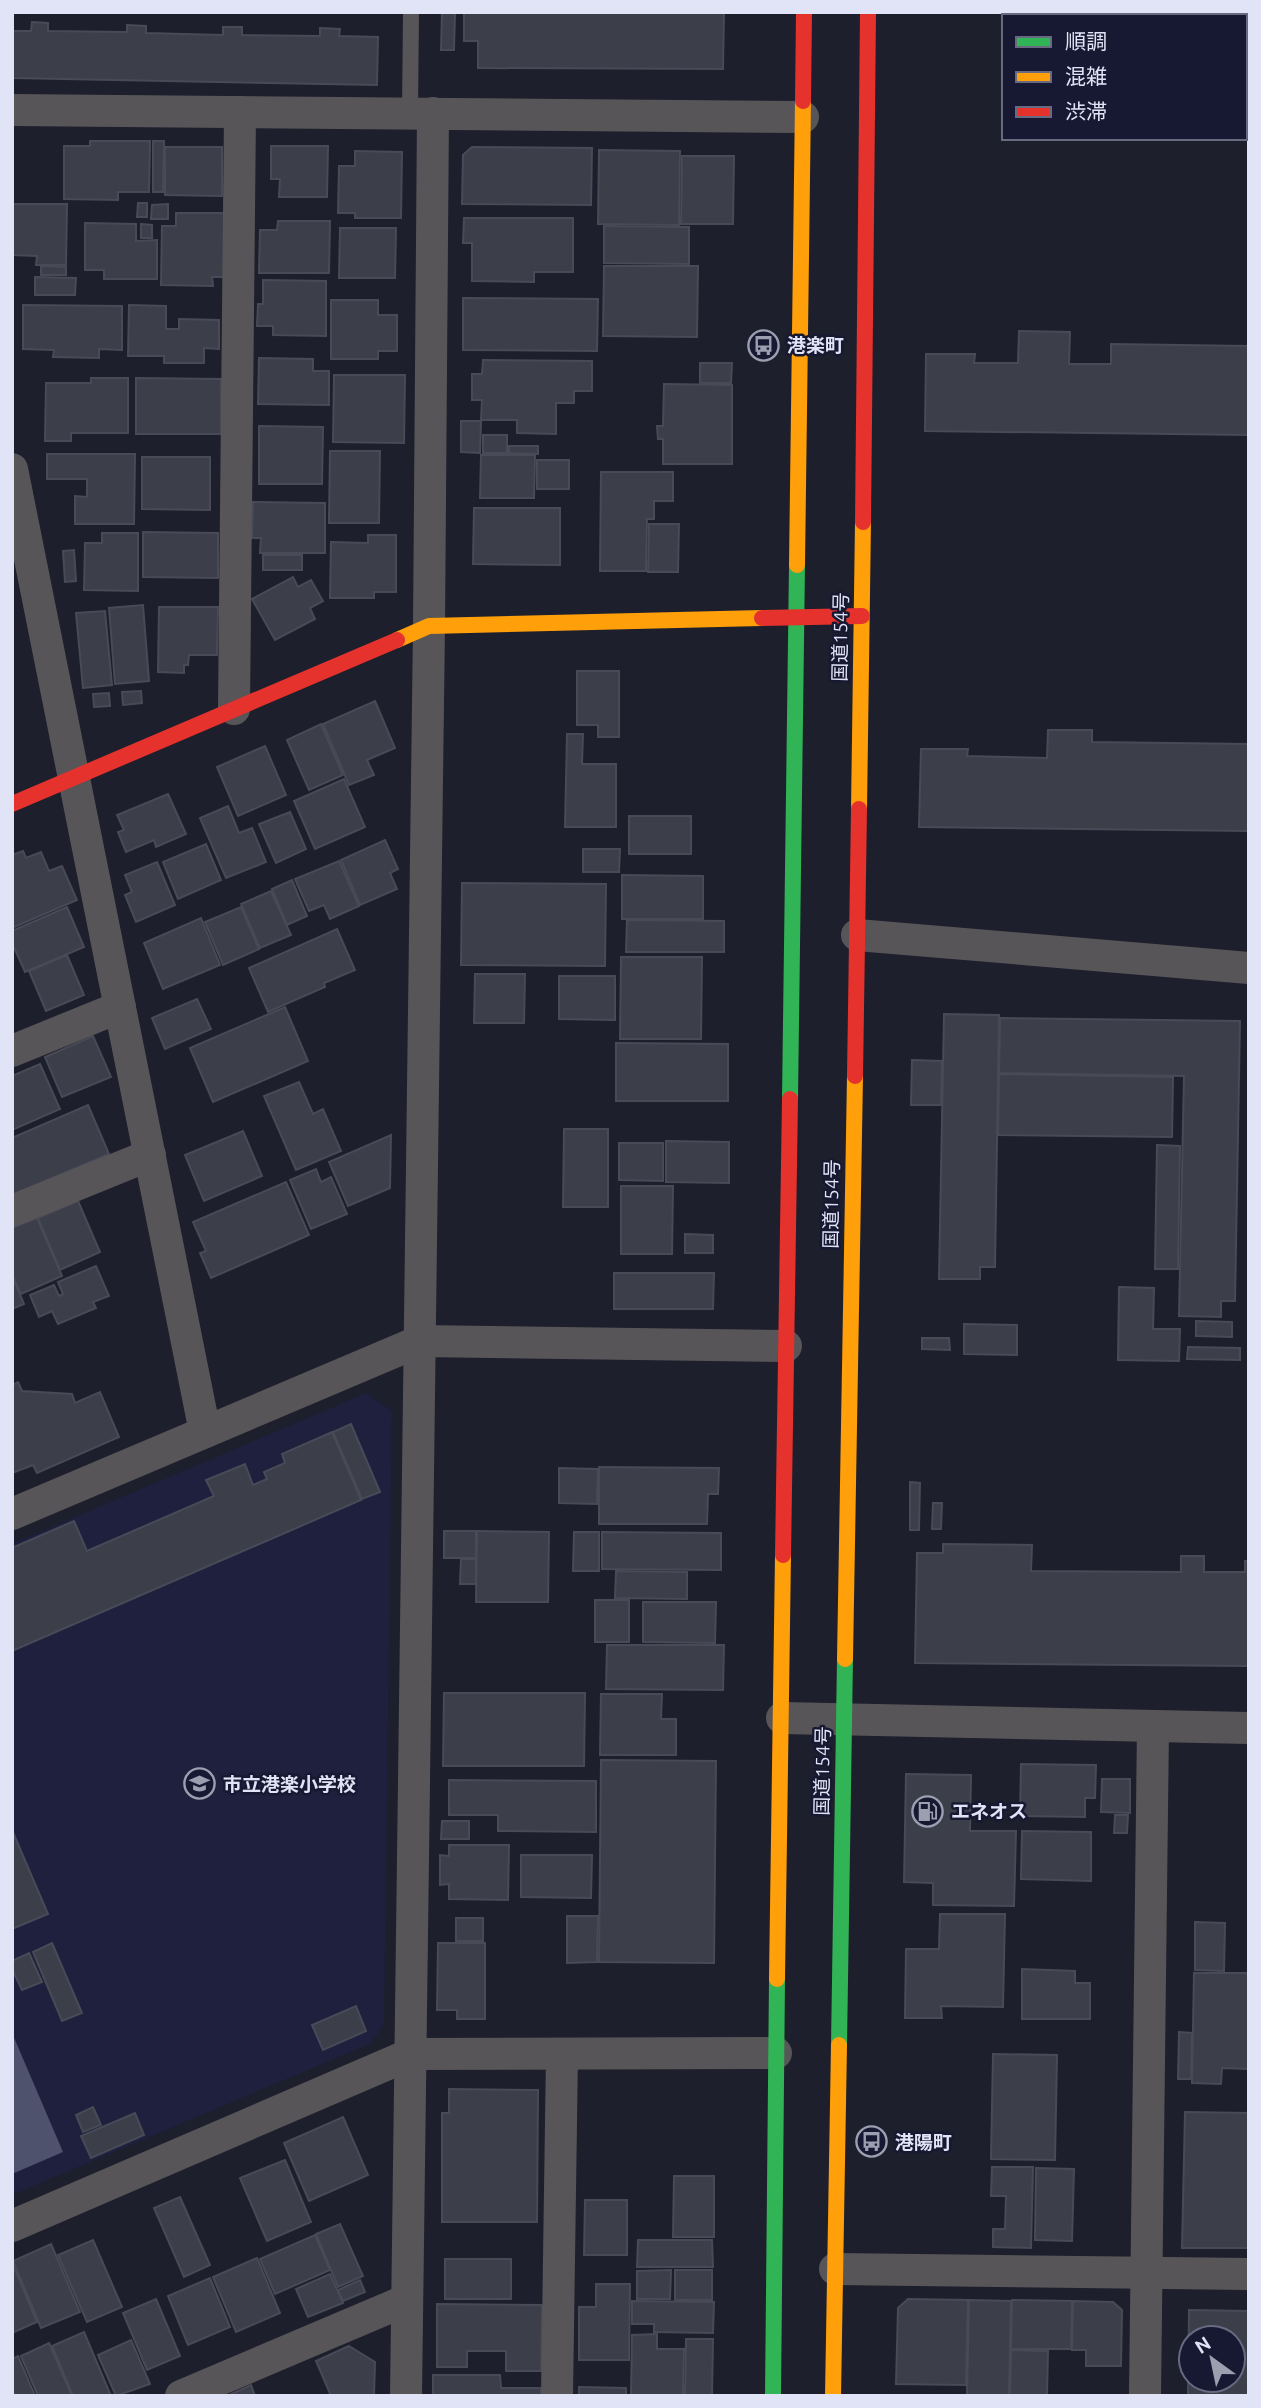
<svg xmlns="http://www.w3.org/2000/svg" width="1261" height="2408" font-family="Ubuntu,'Noto Sans JP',sans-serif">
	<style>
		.built { fill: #1e203d }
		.water { fill: #4f526c }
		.building { fill: #3c3e4a; stroke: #494a57; stroke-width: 2; fill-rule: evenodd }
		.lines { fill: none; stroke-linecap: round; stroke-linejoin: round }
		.lane { stroke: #585558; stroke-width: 16 }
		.street { stroke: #585558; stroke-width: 32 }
		.fast { stroke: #30b455; stroke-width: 16 }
		.slow { stroke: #ff9f0a; stroke-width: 16 }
		.jam { stroke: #e5322d; stroke-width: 16 }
		.labels { text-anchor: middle; stroke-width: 5; stroke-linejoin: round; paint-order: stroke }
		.poi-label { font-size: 19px; font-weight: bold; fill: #e1e4f6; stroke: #171933; text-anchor: start }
		.street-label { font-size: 19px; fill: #e1e4f6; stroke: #171933 }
	</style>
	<rect width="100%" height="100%" fill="#1d1f2d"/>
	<polygon class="built" points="366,1393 392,1411 384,2024 372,2043 12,2195 12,1544"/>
	<polygon class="water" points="12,2033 63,2152 12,2174"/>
	<g class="building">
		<polygon points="442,12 455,12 454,50 441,50"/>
		<polygon points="464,12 724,12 723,69 478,68 478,41 464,41"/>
		<polygon points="32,22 48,23 48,31 127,32 127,25 146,26 146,33 223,35 223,27 242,27 242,35 320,36 320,28 340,29 339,36 378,37 377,85 12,78 12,31 31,31"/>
		<polygon points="90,141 150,141 149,192 118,192 118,200 64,199 64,146 90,146"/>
		<polygon points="153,141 164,141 163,192 153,192"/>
		<polygon points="271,146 328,146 327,197 279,197 280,179 271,179"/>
		<polygon points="165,147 222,147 222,196 165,195"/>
		<polygon points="472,147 592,148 591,205 462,204 463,155"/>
		<polygon points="599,150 680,151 679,225 598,224"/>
		<polygon points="355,151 402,152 401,218 355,218 355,213 338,213 339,166 355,166"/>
		<polygon points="682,156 734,156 733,224 681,224"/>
		<polygon points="138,203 147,203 147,217 137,217"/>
		<polygon points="12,204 67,204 66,265 36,265 37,256 12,255"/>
		<polygon points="168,204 168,219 151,219 152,205"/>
		<polygon points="176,213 225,213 224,277 212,277 213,286 161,285 162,226 176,226"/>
		<polygon points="464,218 573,218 573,272 534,272 534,282 472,281 472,243 463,243"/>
		<polygon points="278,221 330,221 329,273 259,273 260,230 277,230"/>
		<polygon points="85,223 136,224 136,241 157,240 157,279 104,279 104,270 85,270"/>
		<polygon points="141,224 152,225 152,238 141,238"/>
		<polygon points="604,226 689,227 689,264 604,263"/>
		<polygon points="340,228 396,228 395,278 339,278"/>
		<polygon points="41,266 66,267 66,275 41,275"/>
		<polygon points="604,266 698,266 697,337 603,336"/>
		<polygon points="35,277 76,278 75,295 35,295"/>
		<polygon points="263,280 326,281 326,336 273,335 273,326 257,326 258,304 263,304"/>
		<polygon points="463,298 598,299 597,351 463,350"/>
		<polygon points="331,300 378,300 378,315 397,315 397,351 378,351 378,359 331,359"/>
		<polygon points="23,305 122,306 122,350 99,349 99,358 53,357 54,350 23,349"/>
		<polygon points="129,305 166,306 166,329 179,329 179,319 219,320 219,349 204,348 204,363 164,363 164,356 128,356"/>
		<polygon points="1019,331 1070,332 1069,364 1111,364 1111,344 1249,346 1249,435 925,431 926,354 975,354 974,363 1018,363"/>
		<polygon points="259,358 313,359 313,371 329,371 329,405 258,404"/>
		<polygon points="483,360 592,361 592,391 574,391 574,403 556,403 556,434 517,433 517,420 481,420 482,400 472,400 472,374 482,374"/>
		<polygon points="700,363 732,363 731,383 700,383"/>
		<polygon points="334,375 405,375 404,443 333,442"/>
		<polygon points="91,378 128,378 128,433 71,433 71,441 45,441 46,383 91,383"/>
		<polygon points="136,378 221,379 221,434 136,434"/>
		<polygon points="664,384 732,385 732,464 663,464 663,439 658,439 657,426 663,426"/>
		<polygon points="461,421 481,421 480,453 461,452"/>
		<polygon points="259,426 323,427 322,484 259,484"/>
		<rect x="483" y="435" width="24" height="18"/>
		<polygon points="509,446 538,446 538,454 509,453"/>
		<polygon points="330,451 380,451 379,523 329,523"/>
		<polygon points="47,454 135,454 134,524 75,524 75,496 87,497 87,479 47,479"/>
		<polygon points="481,455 535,455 534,498 480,498"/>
		<polygon points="142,457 210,457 210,510 142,509"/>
		<rect x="537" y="460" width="32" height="29"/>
		<polygon points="601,472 673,472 673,501 654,501 654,519 647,519 646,571 600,571"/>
		<polygon points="253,502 325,503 325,553 260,553 261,538 252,538"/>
		<polygon points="474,508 560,508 560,565 473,564"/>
		<polygon points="649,524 679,524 678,572 648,572"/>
		<polygon points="143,532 218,533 218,578 143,577"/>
		<polygon points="102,533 138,533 138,591 84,590 85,543 102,543"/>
		<polygon points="368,535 396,535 396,592 374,592 374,598 330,598 331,542 368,543"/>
		<polygon points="74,550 76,581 65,582 63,551"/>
		<rect x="263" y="555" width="39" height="15"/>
		<polygon points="293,577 298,587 311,580 323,601 310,608 315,619 275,640 252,599"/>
		<polygon points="143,605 149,681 115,684 109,608"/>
		<polygon points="159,607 218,607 217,655 189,655 188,665 184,665 184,673 158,672"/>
		<polygon points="105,611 112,685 83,688 76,613"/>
		<polygon points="577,671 619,671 619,737 598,737 598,725 577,725"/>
		<polygon points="141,691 142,703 123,705 122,692"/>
		<polygon points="109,693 110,706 94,707 93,694"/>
		<polygon points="375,701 395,748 367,760 374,775 349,785 323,724"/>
		<polygon points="321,724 343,775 309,790 287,740"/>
		<polygon points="1048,730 1092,730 1092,742 1249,744 1249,831 919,827 921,749 968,749 967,756 1047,758"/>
		<polygon points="567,734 583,734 582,764 616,764 616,827 565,827"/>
		<polygon points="265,746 286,795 238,816 217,767"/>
		<polygon points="344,779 365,827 315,849 294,801"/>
		<polygon points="168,794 186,834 156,847 154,840 126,852 118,832 124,830 117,815"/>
		<polygon points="228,806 239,833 252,828 266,862 226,878 200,818"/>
		<polygon points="290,812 306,849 276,863 259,824"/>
		<rect x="629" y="816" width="62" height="38"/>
		<polygon points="385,840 398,869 390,873 397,889 360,905 341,860"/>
		<polygon points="206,844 221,880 178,899 163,862"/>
		<polygon points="583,849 620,849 619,872 583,872"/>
		<polygon points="23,851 26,858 41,852 49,871 62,866 77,900 12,928 12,855"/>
		<polygon points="339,861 359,906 330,919 324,905 309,911 295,879"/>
		<polygon points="157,862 175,905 136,922 125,895 132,892 125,875"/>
		<polygon points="622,875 703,876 703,919 622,919"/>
		<polygon points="292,880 307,916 287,925 272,889"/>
		<polygon points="462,883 606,884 605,966 461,965"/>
		<polygon points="271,891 291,935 260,948 241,904"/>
		<polygon points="67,907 84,947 25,972 12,943 12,931"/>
		<polygon points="241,907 259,949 223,965 205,922"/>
		<polygon points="201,918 220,965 163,989 144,943"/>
		<polygon points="627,920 724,921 724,952 626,952"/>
		<polygon points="337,929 355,970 324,983 325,987 268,1012 249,968"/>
		<polygon points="67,955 84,995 46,1011 29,971"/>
		<polygon points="621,957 702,957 701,1039 620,1039"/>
		<polygon points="475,974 525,974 524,1023 474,1023"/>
		<polygon points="559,976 615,976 615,1020 559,1019"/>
		<polygon points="197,999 211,1029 165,1049 152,1018"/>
		<polygon points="285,1007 308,1061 213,1102 190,1048"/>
		<polygon points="944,1014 999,1015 995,1267 980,1267 980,1279 939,1279"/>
		<polygon points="1000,1018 1240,1021 1235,1301 1221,1301 1221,1317 1179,1316 1184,1076 999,1073"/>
		<polygon points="93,1036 111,1077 62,1097 45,1057"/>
		<polygon points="616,1043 728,1044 728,1101 616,1101"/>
		<polygon points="912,1060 942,1061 941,1105 911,1105"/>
		<polygon points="40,1064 60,1109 12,1130 12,1076"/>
		<polygon points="999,1074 1173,1077 1172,1137 998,1135"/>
		<polygon points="299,1082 313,1114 323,1109 341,1151 296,1170 264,1096"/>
		<polygon points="88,1105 109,1154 12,1195 12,1138"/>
		<polygon points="564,1129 608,1129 608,1207 563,1207"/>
		<polygon points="243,1131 262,1176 204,1201 185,1155"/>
		<polygon points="391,1135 390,1188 348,1206 329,1162"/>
		<polygon points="666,1141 729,1142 729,1183 666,1182"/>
		<polygon points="619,1143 663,1143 663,1181 619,1180"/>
		<polygon points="1157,1145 1180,1146 1178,1269 1155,1269"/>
		<polygon points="316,1169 321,1182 331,1177 347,1214 311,1229 290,1180"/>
		<polygon points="286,1182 309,1235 211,1278 200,1253 206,1251 193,1222"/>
		<polygon points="621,1186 673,1186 672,1254 621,1254"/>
		<polygon points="78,1201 100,1252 60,1270 38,1218"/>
		<polygon points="37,1218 62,1276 21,1294 12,1274 12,1228"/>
		<polygon points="685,1234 713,1235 713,1253 685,1253"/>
		<polygon points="96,1266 109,1296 93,1302 96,1308 58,1324 52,1311 39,1317 30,1295 54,1285 59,1296 63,1294 58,1282"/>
		<polygon points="614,1273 714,1273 713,1309 614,1309"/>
		<polygon points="12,1276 24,1304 12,1309"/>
		<polygon points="1119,1287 1154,1288 1153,1329 1180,1329 1179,1361 1118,1360"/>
		<polygon points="1196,1321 1232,1322 1232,1337 1196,1336"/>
		<polygon points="964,1324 1017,1325 1017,1355 964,1354"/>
		<polygon points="922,1338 949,1338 950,1350 922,1349"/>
		<polygon points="1188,1347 1240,1348 1240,1360 1187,1359"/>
		<polygon points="18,1382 22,1391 72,1394 75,1403 100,1392 119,1437 37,1473 33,1465 12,1473 12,1385"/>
		<polygon points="351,1424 380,1492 362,1499 333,1432"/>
		<polygon points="332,1432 361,1500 12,1651 12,1548 74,1521 87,1551 214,1496 206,1480 245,1464 253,1485 267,1479 264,1472 285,1463 282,1454"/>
		<polygon points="599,1467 719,1468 718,1494 708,1494 707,1524 599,1524"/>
		<polygon points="559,1468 598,1469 597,1504 559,1503"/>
		<polygon points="910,1482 920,1483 919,1530 910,1530"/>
		<polygon points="933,1503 942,1503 941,1529 932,1529"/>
		<rect x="444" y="1531" width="32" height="27"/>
		<polygon points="477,1531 549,1532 548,1602 476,1602"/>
		<polygon points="574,1532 599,1532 599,1571 573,1571"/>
		<polygon points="602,1532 721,1533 721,1570 602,1569"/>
		<polygon points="943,1544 1032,1545 1031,1571 1181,1572 1181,1556 1204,1556 1204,1572 1245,1572 1245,1561 1249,1561 1249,1666 915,1663 917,1553 943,1553"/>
		<polygon points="461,1559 476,1559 476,1584 460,1584"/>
		<polygon points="616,1571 687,1572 687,1599 615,1598"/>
		<rect x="595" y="1600" width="34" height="42"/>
		<polygon points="643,1602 716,1602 715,1643 643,1642"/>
		<polygon points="607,1645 724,1645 723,1690 606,1689"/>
		<polygon points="444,1693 585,1693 584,1766 443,1766"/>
		<polygon points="601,1694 662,1694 661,1719 676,1719 676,1755 600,1755"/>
		<polygon points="601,1760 716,1761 714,1963 599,1962"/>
		<polygon points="1021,1764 1096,1765 1095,1798 1085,1798 1085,1817 1020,1816"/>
		<polygon points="906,1774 971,1775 970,1831 1016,1831 1014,1906 933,1905 933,1883 904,1882"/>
		<polygon points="1102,1779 1130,1779 1130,1813 1101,1812"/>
		<polygon points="449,1780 596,1781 596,1832 498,1831 498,1815 449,1815"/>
		<polygon points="1115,1815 1128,1815 1127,1833 1114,1833"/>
		<polygon points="442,1821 469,1821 469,1839 441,1839"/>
		<polygon points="12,1830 48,1914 12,1929"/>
		<polygon points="1022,1831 1091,1832 1091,1881 1021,1879"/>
		<polygon points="449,1845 509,1845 508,1900 449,1899 449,1884 440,1885 440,1855 449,1856"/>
		<polygon points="521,1855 592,1855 591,1898 521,1897"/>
		<polygon points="940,1914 1005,1914 1003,2007 941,2006 942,2018 905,2018 906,1949 939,1949"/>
		<polygon points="567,1916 598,1916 597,1962 567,1963"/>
		<rect x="456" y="1918" width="27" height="23"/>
		<polygon points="1195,1922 1225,1923 1224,1971 1195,1970"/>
		<polygon points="52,1943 82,2013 62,2021 33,1952"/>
		<polygon points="438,1943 485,1943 485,2019 457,2019 457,2010 437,2010"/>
		<polygon points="29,1953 42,1982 22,1990 12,1969 12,1961"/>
		<polygon points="1022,1969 1075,1971 1075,1983 1090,1983 1090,2019 1022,2019"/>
		<polygon points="1194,1973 1249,1973 1249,2069 1222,2068 1221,2084 1192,2083"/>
		<polygon points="356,2006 366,2031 323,2050 312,2025"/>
		<polygon points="1179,2032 1192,2033 1191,2079 1178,2079"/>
		<polygon points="993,2054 1057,2055 1055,2160 991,2159"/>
		<polygon points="449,2089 538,2090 537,2222 442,2222 442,2113 449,2113"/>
		<polygon points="93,2107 101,2125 83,2132 76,2115"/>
		<polygon points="1185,2112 1249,2113 1249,2248 1182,2248"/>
		<polygon points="135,2113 144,2135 91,2158 81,2136"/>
		<polygon points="343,2117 368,2175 309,2201 284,2143"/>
		<polygon points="285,2160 311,2222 267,2241 240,2178"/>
		<polygon points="992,2167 1033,2167 1031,2248 993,2247 993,2229 1005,2229 1006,2196 991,2196"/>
		<polygon points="1036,2168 1074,2169 1072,2241 1035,2240"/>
		<polygon points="674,2176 714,2176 714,2237 673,2237"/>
		<polygon points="180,2197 210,2265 184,2277 154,2208"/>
		<polygon points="585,2200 627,2200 627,2255 584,2255"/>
		<polygon points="340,2224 363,2276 338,2287 316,2234"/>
		<polygon points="315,2235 330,2270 275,2294 260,2259"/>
		<polygon points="93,2240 122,2307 87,2322 58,2255"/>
		<polygon points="638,2240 712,2240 713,2267 637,2267"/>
		<polygon points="51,2244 80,2312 41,2328 13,2261"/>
		<polygon points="257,2258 280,2313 236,2332 213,2277"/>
		<rect x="445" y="2259" width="66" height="40"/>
		<polygon points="14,2267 37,2322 12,2333 12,2268"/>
		<polygon points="671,2270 670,2299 637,2299 637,2271"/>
		<rect x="675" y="2270" width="37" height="30"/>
		<polygon points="330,2274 343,2303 308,2317 296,2289"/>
		<polygon points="210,2278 230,2327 188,2345 168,2296"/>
		<polygon points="360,2280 365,2292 343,2301 338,2290"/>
		<polygon points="596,2284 630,2284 629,2360 579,2360 579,2307 596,2307"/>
		<polygon points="156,2299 180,2356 147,2370 123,2313"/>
		<polygon points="908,2299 968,2300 966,2385 896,2384 898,2308"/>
		<polygon points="969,2300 1011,2301 1009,2396 967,2396"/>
		<polygon points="1012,2300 1072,2301 1071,2349 1011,2349"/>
		<polygon points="632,2301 714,2302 713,2333 654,2332 654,2324 632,2324"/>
		<polygon points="1073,2301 1113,2302 1122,2310 1121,2366 1086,2366 1086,2350 1072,2350"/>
		<polygon points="437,2304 542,2305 541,2371 506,2371 506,2351 467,2351 467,2367 437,2367"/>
		<path d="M1189 2310 1249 2311V2396H1188ZM1191 2338H1233V2380H1191Z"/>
		<polygon points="84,2332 111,2396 73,2396 52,2346"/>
		<polygon points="657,2334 657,2349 684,2349 683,2396 631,2396 632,2335"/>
		<polygon points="686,2339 713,2339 712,2396 685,2396"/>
		<polygon points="131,2340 150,2384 116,2396 98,2355"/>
		<polygon points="49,2343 72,2396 38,2396 21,2356"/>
		<polygon points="349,2346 375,2362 374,2396 331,2396 316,2361"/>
		<polygon points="1011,2350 1048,2351 1047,2396 1010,2396"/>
		<polygon points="18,2356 35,2396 12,2396 12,2359"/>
		<polygon points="433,2375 500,2375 501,2388 541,2388 541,2396 433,2396"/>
		<polygon points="251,2385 255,2396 227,2396"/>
		<polygon points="579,2387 626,2388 626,2396 579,2396"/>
	</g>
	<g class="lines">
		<polyline class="lane" points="410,113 411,12"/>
		<g class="street">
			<polyline points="12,110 803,117"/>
			<polyline points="12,469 205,1432"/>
			<polyline points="234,709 240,112"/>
			<polyline points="857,935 1249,968"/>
			<polyline points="12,1051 120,1007"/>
			<polyline points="12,1211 150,1155"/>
			<polyline points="12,1514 420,1341 786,1346"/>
			<polyline points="782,1718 1249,1728"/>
			<polyline points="12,2226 411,2054 776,2053"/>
			<polyline points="835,2269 1249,2274"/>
			<polyline points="181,2396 407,2300"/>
			<polyline points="406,2396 429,626 433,113"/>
			<polyline points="557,2396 562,2054"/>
			<polyline points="1145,2396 1153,1726"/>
		</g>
		<g class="fast">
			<polyline points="790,1099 797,565"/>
			<polyline points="839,2045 845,1659"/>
			<polyline points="773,2396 777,1979"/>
		</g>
		<g class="slow">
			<polyline points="797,565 803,101"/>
			<polyline points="397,640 429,626 762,618"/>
			<polyline points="859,809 863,522"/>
			<polyline points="845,1659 855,1076"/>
			<polyline points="777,1979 783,1555"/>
			<polyline points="833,2396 839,2045"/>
		</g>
		<g class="jam">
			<polyline points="803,101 804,12"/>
			<polyline points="863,522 868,12"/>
			<polyline points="762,618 862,616"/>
			<polyline points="12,804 397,640"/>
			<polyline points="855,1076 859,809"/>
			<polyline points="783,1555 790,1099"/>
		</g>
	</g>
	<defs>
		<symbol id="bus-ring" viewBox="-11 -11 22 22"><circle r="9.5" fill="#171933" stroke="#9c9fb0" stroke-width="1.5"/><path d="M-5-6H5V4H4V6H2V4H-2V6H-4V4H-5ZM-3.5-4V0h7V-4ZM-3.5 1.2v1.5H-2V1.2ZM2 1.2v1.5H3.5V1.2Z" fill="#9c9fb0"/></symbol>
		<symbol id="school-ring" viewBox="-11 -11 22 22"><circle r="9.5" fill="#171933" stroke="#9c9fb0" stroke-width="1.5"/><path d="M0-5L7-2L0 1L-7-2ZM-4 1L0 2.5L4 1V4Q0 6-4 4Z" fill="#9c9fb0"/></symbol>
		<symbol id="fuel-ring" viewBox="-11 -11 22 22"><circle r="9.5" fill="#171933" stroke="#9c9fb0" stroke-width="1.5"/><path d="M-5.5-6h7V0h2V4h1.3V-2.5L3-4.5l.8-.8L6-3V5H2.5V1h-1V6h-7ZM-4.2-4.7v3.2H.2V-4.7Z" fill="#9c9fb0"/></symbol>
	</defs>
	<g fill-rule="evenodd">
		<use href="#bus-ring" x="746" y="328" width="35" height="35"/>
		<use href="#school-ring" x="182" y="1766" width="35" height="35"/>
		<use href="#fuel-ring" x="910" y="1794" width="35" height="35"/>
		<use href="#bus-ring" x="854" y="2124" width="35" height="35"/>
	</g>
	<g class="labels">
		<g class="poi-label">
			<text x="787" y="352">港楽町</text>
			<text x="223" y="1791">市立港楽小学校</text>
			<text x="951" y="1818">エネオス</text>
			<text x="895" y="2149">港陽町</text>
		</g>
		<g class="street-label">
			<text transform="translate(840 637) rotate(-89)" y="7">国道154号</text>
			<text transform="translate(831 1204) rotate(-89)" y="7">国道154号</text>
			<text transform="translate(822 1771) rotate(-89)" y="7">国道154号</text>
		</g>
	</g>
	<rect width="1261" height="2408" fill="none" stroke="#e1e4f6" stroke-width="28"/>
	<rect x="1002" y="14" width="245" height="126" fill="#171933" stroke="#686a81" stroke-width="2"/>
	<rect x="1016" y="37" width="35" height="10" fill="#30b455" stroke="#686a81" stroke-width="2"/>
	<text x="1065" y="49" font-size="21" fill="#e1e4f6">順調</text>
	<rect x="1016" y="72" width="35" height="10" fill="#ff9f0a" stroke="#686a81" stroke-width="2"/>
	<text x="1065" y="84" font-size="21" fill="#e1e4f6">混雑</text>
	<rect x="1016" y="107" width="35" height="10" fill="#e5322d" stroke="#686a81" stroke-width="2"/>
	<text x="1065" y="119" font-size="21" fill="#e1e4f6">渋滞</text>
	<g transform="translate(1212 2359) rotate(327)"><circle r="33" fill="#171933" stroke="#686a81" stroke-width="2"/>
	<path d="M0-5L12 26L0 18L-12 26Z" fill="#9c9fb0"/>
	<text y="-10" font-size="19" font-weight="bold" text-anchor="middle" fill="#e1e4f6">N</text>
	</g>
</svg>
